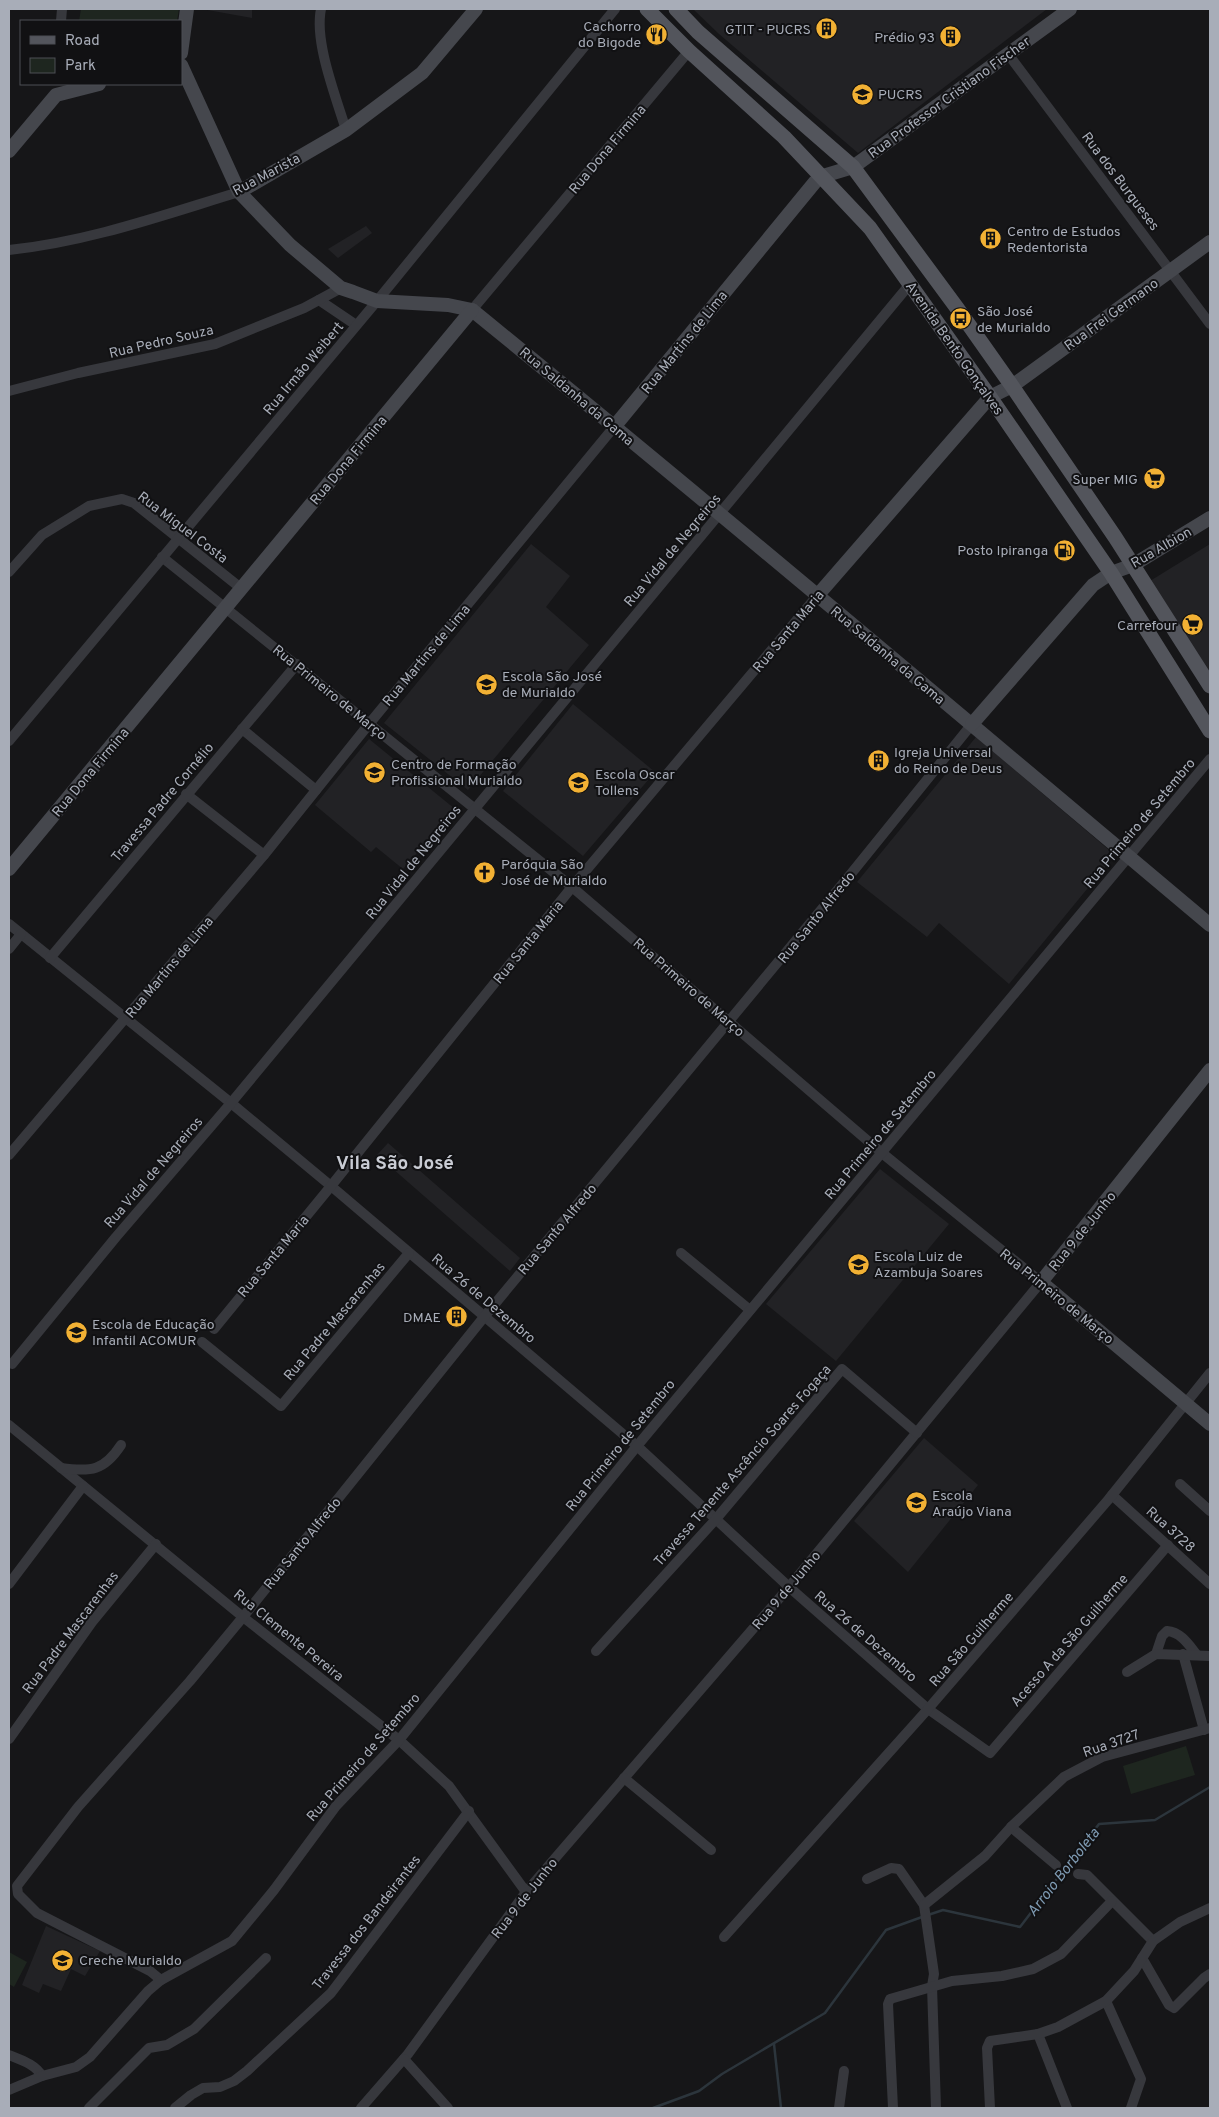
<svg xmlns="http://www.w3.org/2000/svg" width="1219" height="2117" font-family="Overpass,sans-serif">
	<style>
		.built { fill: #222225 }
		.green { fill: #1e261f }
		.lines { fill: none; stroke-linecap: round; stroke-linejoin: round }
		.stream { stroke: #2c353c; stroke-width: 2.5 }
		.street { stroke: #37383d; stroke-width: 10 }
		.secondary { stroke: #45474d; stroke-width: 14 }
		.primary { stroke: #53555c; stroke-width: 15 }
		.labels { text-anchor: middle; stroke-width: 4; stroke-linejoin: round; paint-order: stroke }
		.poi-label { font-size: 14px; fill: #a8adb8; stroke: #111113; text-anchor: start }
		.street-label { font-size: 14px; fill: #a8adb8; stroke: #111113 }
		.water-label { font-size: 15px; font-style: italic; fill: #7f9bb3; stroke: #111113 }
		.district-label { font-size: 19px; font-weight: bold; fill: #c9ccd4; stroke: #111113 }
	</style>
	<rect width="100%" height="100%" fill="#161618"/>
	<g class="built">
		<polygon points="202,9 252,9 252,18"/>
		<polygon points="693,9 1047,9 858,153 719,34"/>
		<polygon points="366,226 372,233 338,258 328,249"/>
		<polygon points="531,544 570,576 546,607 589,645 468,790 384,723"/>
		<polygon points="1210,544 1210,679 1150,581"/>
		<polygon points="573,704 655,772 583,856 503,791"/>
		<polygon points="976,737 1115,855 1009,984 939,923 927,937 857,882"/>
		<polygon points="369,739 455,809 403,869 376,847 371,852 315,805"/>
		<polygon points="388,1143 520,1258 510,1271 377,1155"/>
		<polygon points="880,1169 949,1224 836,1361 766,1304"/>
		<polygon points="924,1438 978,1485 908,1572 854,1521"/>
		<polygon points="46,1926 100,1951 85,1976 71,1969 61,1991 43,1984 39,1993 22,1985"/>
	</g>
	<g class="green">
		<polygon points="81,9 179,9 177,21 79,21"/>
		<polygon points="1186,1746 1195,1775 1131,1794 1123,1766"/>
		<polygon points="9,1952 27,1962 14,1987 9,1984"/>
	</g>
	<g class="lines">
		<g class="stream">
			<polyline points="928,1915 943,1910 1020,1927 1099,1824 1155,1820 1210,1787"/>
			<polyline points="774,2044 781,2108"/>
			<polyline points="653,2108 699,2091 722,2074 825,2013 886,1930 922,1917"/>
		</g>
		<g class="street">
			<path d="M321 9C314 42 336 97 346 130"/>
			<polyline points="61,21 62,9"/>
			<polyline points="1008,54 1210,324"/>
			<path d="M9 250C88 242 163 215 239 192"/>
			<polyline points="319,300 356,325"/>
			<polyline points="472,310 689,51"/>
			<polyline points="9,391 78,373 215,344 304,308 341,288"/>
			<polyline points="162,557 572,887 882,1153 1041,1282 789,1587 526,1892 408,2054 361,2108"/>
			<polyline points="9,572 42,535 89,506 122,499 134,503 242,589"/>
			<polyline points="242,729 316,790"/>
			<polyline points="9,741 377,301 615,9"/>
			<polyline points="186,794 264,855"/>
			<polyline points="9,924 231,1103 331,1186 637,1446 789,1587 928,1709 990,1753 1168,1545"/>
			<polyline points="9,949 21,934"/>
			<polyline points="50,958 297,664"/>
			<polyline points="9,1155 264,855 369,724 614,427"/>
			<polyline points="681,1253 750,1310"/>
			<polyline points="214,1329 331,1186 572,887 817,596"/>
			<polyline points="202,1342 281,1406 409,1253"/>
			<polyline points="12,1364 116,1237 231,1103 910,284"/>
			<polyline points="9,1425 243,1617 399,1740 449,1786 526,1892"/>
			<path d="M61 1468C91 1472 104 1471 121 1445"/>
			<polyline points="1180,1484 1210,1511"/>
			<polyline points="1112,1495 1210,1584"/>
			<polyline points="9,1584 83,1486"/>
			<polyline points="596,1651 716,1519 842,1369 917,1433"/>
			<path d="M1156 1654 1162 1636 1167 1631C1181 1632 1189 1645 1197 1655"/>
			<polyline points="1183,1654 1204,1730"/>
			<polyline points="1127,1672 1156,1654 1210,1656"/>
			<polyline points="9,1739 92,1622 156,1544"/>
			<polyline points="624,1778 711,1850"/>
			<polyline points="1011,1827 1056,1865"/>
			<polyline points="1078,1874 1087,1875 1153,1941"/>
			<polyline points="867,1879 891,1868 899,1869 924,1905 934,1974 932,1986 936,2108"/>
			<polyline points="924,1905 985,1856 1011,1827 1064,1777 1102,1757 1210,1728"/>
			<polyline points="724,1937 928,1709 1108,1500 1210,1373"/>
			<polyline points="1142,1958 1169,2005 1174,2008 1204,1978 1210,1974"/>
			<polyline points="161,1980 150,1971 37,1913 18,1894 17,1886 78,1807 190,1681 243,1617 484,1317 850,875 972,724"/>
			<polyline points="1106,2001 1141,2079 1131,2108"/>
			<polyline points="1038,2034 1067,2108"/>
			<path d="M9 2055C21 2060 35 2064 42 2076"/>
			<polyline points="404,2059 448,2108"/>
			<polyline points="9,2090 42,2076 76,2067 90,2057 148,1991 161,1980 232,1941 274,1890 336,1806 399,1740 637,1446 1210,759"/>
			<polyline points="89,2108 149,2048 167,2045 194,2029 266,1958"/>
			<polyline points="175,2108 191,2095 203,2088 220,2087 234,2081 247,2071 331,1993 469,1811"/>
			<polyline points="839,2108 844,2071"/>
			<polyline points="893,2108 888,2004 890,1999 952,1981 1002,1976 1033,1969 1061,1954 1112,1901"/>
			<polyline points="990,2108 987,2048 990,2041 1038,2034 1058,2027 1106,2001 1134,1971 1153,1941 1180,1922 1210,1908"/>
		</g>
		<g class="secondary">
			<polyline points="181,53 187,9"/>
			<path d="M181 65 239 192 290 245 341 288 353 292 377 301 448 305 472 310C720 512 965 719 1210 925"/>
			<polyline points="9,151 56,95 99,84"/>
			<polyline points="239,192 346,130 422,73 476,9"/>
			<polyline points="614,427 815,182 823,176 853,167 1070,9"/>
			<polyline points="817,596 990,397 1012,386 1210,242"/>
			<polyline points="972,724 1093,585 1111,573 1133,565 1210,518"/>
			<polyline points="9,869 472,310"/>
			<polyline points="1210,1070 1041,1282 1210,1424"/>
		</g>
		<g class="primary">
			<polyline points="647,9 689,51 784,137 870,228 990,397 1111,573 1210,731"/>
			<polyline points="676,9 698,32 853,167 957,308 1012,386 1115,537 1210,686"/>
		</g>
	</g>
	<defs>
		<symbol id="building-disc" viewBox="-11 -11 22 22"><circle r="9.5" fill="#f2b134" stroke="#111113"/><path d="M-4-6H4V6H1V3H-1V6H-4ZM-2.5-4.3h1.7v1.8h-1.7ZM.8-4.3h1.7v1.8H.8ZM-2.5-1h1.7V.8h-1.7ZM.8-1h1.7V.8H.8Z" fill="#111"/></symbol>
		<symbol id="restaurant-disc" viewBox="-11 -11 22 22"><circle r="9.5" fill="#f2b134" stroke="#111113"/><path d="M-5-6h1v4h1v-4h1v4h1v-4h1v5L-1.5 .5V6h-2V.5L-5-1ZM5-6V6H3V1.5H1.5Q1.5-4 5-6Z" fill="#111"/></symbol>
		<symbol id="university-disc" viewBox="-11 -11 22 22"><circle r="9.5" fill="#f2b134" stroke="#111113"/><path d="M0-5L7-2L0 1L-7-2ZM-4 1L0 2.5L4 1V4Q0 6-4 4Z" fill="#111"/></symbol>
		<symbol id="bus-disc" viewBox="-11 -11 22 22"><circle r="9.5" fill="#f2b134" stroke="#111113"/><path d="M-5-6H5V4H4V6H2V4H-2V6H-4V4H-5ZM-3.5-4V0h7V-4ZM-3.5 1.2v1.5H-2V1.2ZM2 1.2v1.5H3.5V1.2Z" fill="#111"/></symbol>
		<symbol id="supermarket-disc" viewBox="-11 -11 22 22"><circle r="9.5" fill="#f2b134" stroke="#111113"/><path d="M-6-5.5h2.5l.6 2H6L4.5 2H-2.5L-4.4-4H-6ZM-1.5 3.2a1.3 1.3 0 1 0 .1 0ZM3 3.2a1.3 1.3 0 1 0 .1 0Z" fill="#111"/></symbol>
		<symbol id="fuel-disc" viewBox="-11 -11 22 22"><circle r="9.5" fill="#f2b134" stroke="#111113"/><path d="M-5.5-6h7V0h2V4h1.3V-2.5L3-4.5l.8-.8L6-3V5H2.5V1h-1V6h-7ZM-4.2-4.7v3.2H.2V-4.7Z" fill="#111"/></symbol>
		<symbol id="school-disc" viewBox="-11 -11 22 22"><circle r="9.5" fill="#f2b134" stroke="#111113"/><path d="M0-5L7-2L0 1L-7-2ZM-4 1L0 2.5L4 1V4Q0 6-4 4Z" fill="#111"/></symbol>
		<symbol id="church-disc" viewBox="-11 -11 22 22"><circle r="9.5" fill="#f2b134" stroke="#111113"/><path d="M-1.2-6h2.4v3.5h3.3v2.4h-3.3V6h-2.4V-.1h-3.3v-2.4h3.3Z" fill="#111"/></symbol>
	</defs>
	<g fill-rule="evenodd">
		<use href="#building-disc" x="814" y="16" width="25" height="25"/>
		<use href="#restaurant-disc" x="644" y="22" width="25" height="25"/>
		<use href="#building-disc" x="938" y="24" width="25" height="25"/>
		<use href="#university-disc" x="850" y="82" width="25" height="25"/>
		<use href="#building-disc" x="978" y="226" width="25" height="25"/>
		<use href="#bus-disc" x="948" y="306" width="25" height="25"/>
		<use href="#supermarket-disc" x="1142" y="466" width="25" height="25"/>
		<use href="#fuel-disc" x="1052" y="538" width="25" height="25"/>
		<use href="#supermarket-disc" x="1180" y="612" width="25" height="25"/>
		<use href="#school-disc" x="474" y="672" width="25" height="25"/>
		<use href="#building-disc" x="866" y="748" width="25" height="25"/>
		<use href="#school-disc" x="362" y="760" width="25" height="25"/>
		<use href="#school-disc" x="566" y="770" width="25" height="25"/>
		<use href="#church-disc" x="472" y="860" width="25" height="25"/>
		<use href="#school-disc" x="846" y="1252" width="25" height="25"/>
		<use href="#building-disc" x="444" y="1304" width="25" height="25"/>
		<use href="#school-disc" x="64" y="1320" width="25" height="25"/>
		<use href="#school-disc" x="904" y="1490" width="25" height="25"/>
		<use href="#school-disc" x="50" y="1948" width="25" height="25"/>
	</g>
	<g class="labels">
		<g class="poi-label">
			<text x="641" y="31" text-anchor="end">Cachorro<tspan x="641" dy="16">do Bigode</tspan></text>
			<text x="811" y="34" text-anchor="end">GTIT - PUCRS</text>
			<text x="935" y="42" text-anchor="end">Prédio 93</text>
			<text x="878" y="99">PUCRS</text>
			<text x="1007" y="236">Centro de Estudos<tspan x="1007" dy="16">Redentorista</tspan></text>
			<text x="977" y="316">São José<tspan x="977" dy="16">de Murialdo</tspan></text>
			<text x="1138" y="484" text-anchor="end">Super MIG</text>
			<text x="1048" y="555" text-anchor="end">Posto Ipiranga</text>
			<text x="1177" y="630" text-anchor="end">Carrefour</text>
			<text x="502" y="681">Escola São José<tspan x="502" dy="16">de Murialdo</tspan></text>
			<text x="894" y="757">Igreja Universal<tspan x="894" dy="16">do Reino de Deus</tspan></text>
			<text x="391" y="769">Centro de Formação<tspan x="391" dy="16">Profissional Murialdo</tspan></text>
			<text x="595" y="779">Escola Oscar<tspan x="595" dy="16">Tollens</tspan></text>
			<text x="501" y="869">Paróquia São<tspan x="501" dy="16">José de Murialdo</tspan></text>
			<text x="874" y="1261">Escola Luiz de<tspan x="874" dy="16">Azambuja Soares</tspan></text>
			<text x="441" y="1322" text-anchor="end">DMAE</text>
			<text x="92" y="1329">Escola de Educação<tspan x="92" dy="16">Infantil ACOMUR</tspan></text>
			<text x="932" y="1500">Escola<tspan x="932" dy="16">Araújo Viana</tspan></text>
			<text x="79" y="1965">Creche Murialdo</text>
		</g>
		<g class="street-label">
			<text transform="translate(949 97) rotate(-36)" y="5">Rua Professor Cristiano Fischer</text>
			<text transform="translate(607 149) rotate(-50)" y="5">Rua Dona Firmina</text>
			<text transform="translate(266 174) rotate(-28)" y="5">Rua Marista</text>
			<text transform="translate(1121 181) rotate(53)" y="5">Rua dos Burgueses</text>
			<text transform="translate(1111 314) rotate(-36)" y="5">Rua Frei Germano</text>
			<text transform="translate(161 341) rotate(-13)" y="5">Rua Pedro Souza</text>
			<text transform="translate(684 342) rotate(-51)" y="5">Rua Martins de Lima</text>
			<text transform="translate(955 348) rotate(55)" y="5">Avenida Bento Gonçalves</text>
			<text transform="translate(303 368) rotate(-50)" y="5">Rua Irmão Weibert</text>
			<text transform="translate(577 396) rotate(40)" y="5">Rua Saldanha da Gama</text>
			<text transform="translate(348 460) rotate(-50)" y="5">Rua Dona Firmina</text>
			<text transform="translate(183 527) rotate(37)" y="5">Rua Miguel Costa</text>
			<text transform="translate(1161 547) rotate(-30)" y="5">Rua Albion</text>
			<text transform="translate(672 550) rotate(-50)" y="5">Rua Vidal de Negreiros</text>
			<text transform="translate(788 631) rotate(-50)" y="5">Rua Santa Maria</text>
			<text transform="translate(426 655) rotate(-50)" y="5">Rua Martins de Lima</text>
			<text transform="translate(888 655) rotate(40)" y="5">Rua Saldanha da Gama</text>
			<text transform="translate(330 692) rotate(39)" y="5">Rua Primeiro de Março</text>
			<text transform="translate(90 772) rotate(-50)" y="5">Rua Dona Firmina</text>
			<text transform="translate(162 802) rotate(-50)" y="5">Travessa Padre Cornélio</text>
			<text transform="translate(1139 823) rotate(-50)" y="5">Rua Primeiro de Setembro</text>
			<text transform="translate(413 862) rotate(-51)" y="5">Rua Vidal de Negreiros</text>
			<text transform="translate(816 917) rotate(-51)" y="5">Rua Santo Alfredo</text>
			<text transform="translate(528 942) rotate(-51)" y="5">Rua Santa Maria</text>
			<text transform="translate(169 967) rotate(-50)" y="5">Rua Martins de Lima</text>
			<text transform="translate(689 987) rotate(41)" y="5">Rua Primeiro de Março</text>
			<text transform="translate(880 1134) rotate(-50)" y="5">Rua Primeiro de Setembro</text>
			<text transform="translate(153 1172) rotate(-49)" y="5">Rua Vidal de Negreiros</text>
			<text transform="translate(557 1229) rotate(-50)" y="5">Rua Santo Alfredo</text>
			<text transform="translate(1082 1231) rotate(-51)" y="5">Rua 9 de Junho</text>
			<text transform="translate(273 1256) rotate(-50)" y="5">Rua Santa Maria</text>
			<text transform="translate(1057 1296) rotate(39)" y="5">Rua Primeiro de Março</text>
			<text transform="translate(484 1298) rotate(40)" y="5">Rua 26 de Dezembro</text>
			<text transform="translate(334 1321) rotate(-50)" y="5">Rua Padre Mascarenhas</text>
			<text transform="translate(620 1445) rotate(-51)" y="5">Rua Primeiro de Setembro</text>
			<text transform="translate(742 1465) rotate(-49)" y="5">Travessa Tenente Ascêncio Soares Fogaça</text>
			<text transform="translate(1171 1529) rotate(42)" y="5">Rua 3728</text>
			<text transform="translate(302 1543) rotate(-51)" y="5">Rua Santo Alfredo</text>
			<text transform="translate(786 1590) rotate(-50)" y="5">Rua 9 de Junho</text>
			<text transform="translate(70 1632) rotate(-53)" y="5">Rua Padre Mascarenhas</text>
			<text transform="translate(289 1635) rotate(39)" y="5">Rua Clemente Pereira</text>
			<text transform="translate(866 1636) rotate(41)" y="5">Rua 26 de Dezembro</text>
			<text transform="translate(971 1639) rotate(-49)" y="5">Rua São Guilherme</text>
			<text transform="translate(1069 1640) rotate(-49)" y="5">Acesso A da São Guilherme</text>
			<text transform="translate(1111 1743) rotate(-19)" y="5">Rua 3727</text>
			<text transform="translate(363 1757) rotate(-49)" y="5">Rua Primeiro de Setembro</text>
			<text transform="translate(524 1898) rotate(-52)" y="5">Rua 9 de Junho</text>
			<text transform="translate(366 1922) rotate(-52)" y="5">Travessa dos Bandeirantes</text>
		</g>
		<g class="water-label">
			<text transform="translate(1063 1872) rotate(-52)" y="5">Arroio Borboleta</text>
		</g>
		<g class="district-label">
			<text x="395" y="1169">Vila São José</text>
		</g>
	</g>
	<rect width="1219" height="2117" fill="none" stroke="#a8adb8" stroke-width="20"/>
	<rect x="20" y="20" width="162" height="65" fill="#111113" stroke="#4d4f55"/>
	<rect x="30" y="36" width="25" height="8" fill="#53555c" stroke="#4d4f55"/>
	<text x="65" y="45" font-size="15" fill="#a8adb8">Road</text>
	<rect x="30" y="58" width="25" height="15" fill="#1e261f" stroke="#4d4f55"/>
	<text x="65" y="70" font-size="15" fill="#a8adb8">Park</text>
</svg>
